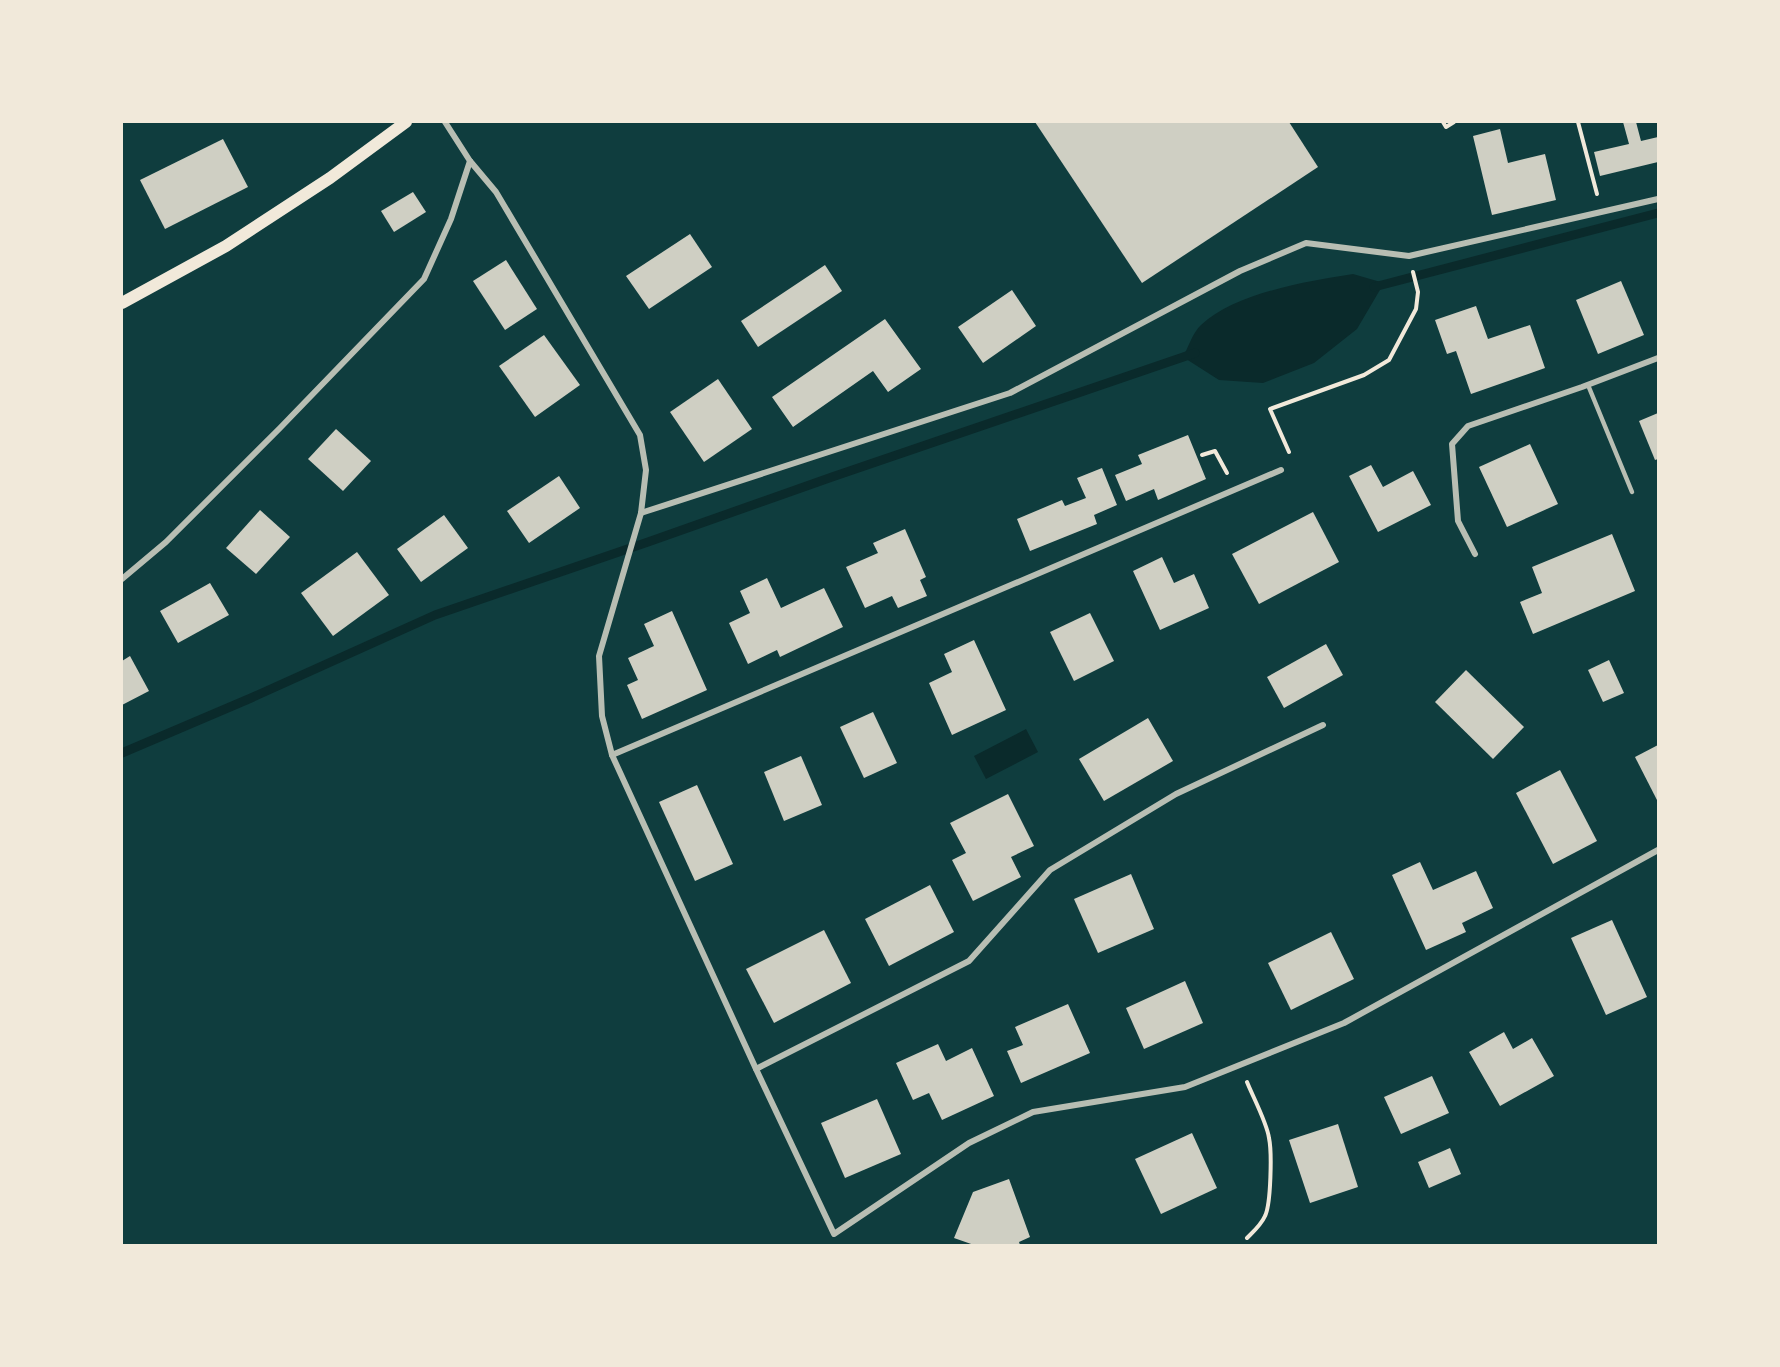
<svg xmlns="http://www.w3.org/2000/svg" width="1780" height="1367" font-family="'Work Sans',sans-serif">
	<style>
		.water { fill: #0a2a2b }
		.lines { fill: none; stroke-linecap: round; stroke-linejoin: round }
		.stream { stroke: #0a2a2b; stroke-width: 9 }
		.building { fill: #cfcfc3 }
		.path { stroke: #f1e9da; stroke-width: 4 }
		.service { stroke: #b8beb3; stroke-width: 4.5 }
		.minor { stroke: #b8beb3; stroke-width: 6 }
		.secondary { stroke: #f1e9da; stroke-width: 12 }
	</style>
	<rect width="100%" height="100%" fill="#0f3d3e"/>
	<g class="water">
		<path d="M1353 274 1384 283 1357 329 1314 363 1263 383 1219 380 1183 357C1188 348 1193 332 1201 325 1235 293 1308 281 1353 274Z"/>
		<polygon points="1026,729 1038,752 986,779 974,756"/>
	</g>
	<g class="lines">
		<g class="stream">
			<polyline points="1374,287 1658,213"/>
			<polyline points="122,753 251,698 435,615 648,542 832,477 1195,353"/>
		</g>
	</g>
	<g class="building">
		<polygon points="1035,122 1289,122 1318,167 1142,283"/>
		<polygon points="1623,122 1636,122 1641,141 1658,137 1658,162 1600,176 1594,152 1629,144"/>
		<polygon points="1500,129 1508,163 1545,154 1556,200 1492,215 1473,136"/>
		<polygon points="223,139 248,187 165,229 140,180"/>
		<polygon points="413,192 426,212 394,232 381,211"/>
		<polygon points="690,234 712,267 649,309 626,276"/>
		<polygon points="506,260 537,309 505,330 473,281"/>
		<polygon points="825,265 842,291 758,347 741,321"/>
		<polygon points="1621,281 1644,335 1598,354 1576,300"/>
		<polygon points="1012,290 1036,326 983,363 958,327"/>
		<polygon points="1476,306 1488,339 1530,325 1545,368 1471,394 1456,351 1447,354 1435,320"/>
		<polygon points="885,319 921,369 888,392 873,371 793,427 772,397"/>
		<polygon points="544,335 580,385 535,417 499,366"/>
		<polygon points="718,379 752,429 704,462 670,412"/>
		<polygon points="1658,413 1658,459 1655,460 1639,421"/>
		<polygon points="336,429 371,461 343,491 308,459"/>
		<polygon points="1188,435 1206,479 1158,500 1154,489 1126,501 1115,475 1142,464 1138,455"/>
		<polygon points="1530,444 1558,504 1507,527 1479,467"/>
		<polygon points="1371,465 1383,487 1413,471 1431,505 1378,532 1349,476"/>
		<polygon points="1102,468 1117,505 1094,515 1097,524 1030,551 1017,519 1062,500 1065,506 1086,498 1077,478"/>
		<polygon points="559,476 580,508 529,543 507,511"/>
		<polygon points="260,510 290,537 256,574 226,548"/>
		<polygon points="1313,512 1339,562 1259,604 1232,554"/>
		<polygon points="444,515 468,548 421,582 397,549"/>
		<polygon points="905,529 926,577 920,580 927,596 898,608 892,596 865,608 846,567 878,553 873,543"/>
		<polygon points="1612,534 1635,591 1533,634 1520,602 1542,593 1532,567"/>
		<polygon points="357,552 389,595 333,636 301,593"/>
		<polygon points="1162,557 1174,583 1194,574 1209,608 1160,630 1133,571"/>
		<polygon points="767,578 781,608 824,588 843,627 780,657 777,650 748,664 729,623 750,613 740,591"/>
		<polygon points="210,583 229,615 178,643 160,611"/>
		<polygon points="672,611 707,690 642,719 627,685 638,680 628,658 654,646 644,624"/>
		<polygon points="1090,613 1114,661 1074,681 1050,632"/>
		<polygon points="974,640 1006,710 952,735 929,683 952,672 944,654"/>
		<polygon points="1326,644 1343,675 1284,708 1267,677"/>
		<polygon points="130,656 149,691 122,705 122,661"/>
		<polygon points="1609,660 1624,693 1603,702 1588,670"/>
		<polygon points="1466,670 1524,727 1493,759 1435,702"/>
		<polygon points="873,712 897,763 864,778 840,727"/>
		<polygon points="1148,718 1173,761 1104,801 1079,759"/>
		<polygon points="1658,745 1658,802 1635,757"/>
		<polygon points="801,756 822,805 784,821 764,772"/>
		<polygon points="1560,770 1597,841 1553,864 1516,793"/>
		<polygon points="697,785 733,864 695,881 659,802"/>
		<polygon points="1008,794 1034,846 1011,857 1021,877 973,901 952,860 966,853 950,823"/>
		<polygon points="1420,862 1433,890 1476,871 1493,908 1462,923 1466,932 1426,950 1392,875"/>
		<polygon points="1131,874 1154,929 1098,953 1074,899"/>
		<polygon points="930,885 954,932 889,966 865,919"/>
		<polygon points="1612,920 1647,997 1606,1015 1571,938"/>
		<polygon points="824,930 851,983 774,1023 746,969"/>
		<polygon points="1331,932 1354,979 1291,1010 1268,963"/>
		<polygon points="1185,981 1203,1023 1144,1049 1126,1008"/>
		<polygon points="1068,1004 1090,1053 1021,1083 1007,1051 1023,1045 1015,1027"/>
		<polygon points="1504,1032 1513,1049 1532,1038 1554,1076 1500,1106 1469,1052"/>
		<polygon points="938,1044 946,1061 972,1048 994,1096 942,1120 929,1093 913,1100 896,1063"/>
		<polygon points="1432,1076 1449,1113 1401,1134 1384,1097"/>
		<polygon points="877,1099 901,1154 845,1178 821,1123"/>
		<polygon points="1338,1124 1358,1187 1310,1203 1289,1140"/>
		<polygon points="1192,1133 1217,1188 1161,1214 1135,1159"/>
		<polygon points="1450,1148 1461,1174 1429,1188 1418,1162"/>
		<polygon points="1009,1179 1030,1237 1019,1242 1020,1245 974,1245 954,1238 973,1192"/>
	</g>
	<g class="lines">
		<g class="path">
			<polyline points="1443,122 1446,127 1454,122"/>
			<polyline points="1578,122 1597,194"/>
			<polyline points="1289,452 1270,409 1364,375 1389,360 1416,309 1418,292 1413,272"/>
			<polyline points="1202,455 1215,451 1227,473"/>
			<path d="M1247 1082C1253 1097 1267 1123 1269 1138 1272 1152 1271 1204 1265 1216 1261 1225 1254 1231 1247 1238"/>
		</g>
		<polyline class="service" points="1588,385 1632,492"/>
		<g class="minor">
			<polyline points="445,122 470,161 496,192 640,435 646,470 641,513 599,656 602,716 612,755 756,1069 834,1234 969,1143 1033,1112 1185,1087 1344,1023 1658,850"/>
			<polyline points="641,513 1010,393 1240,271 1306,243 1409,256 1658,199"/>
			<polyline points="1475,554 1458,521 1452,444 1468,426 1582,387 1658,358"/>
			<polyline points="122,579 166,542 280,428 424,279 451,219 470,161"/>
			<polyline points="612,755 1281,470"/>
			<polyline points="756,1069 969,961 1050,870 1176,794 1323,725"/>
		</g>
		<polyline class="secondary" points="122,303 226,246 330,178 406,122"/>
	</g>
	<rect width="1780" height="1367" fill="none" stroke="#f1e9da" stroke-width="246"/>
</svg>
